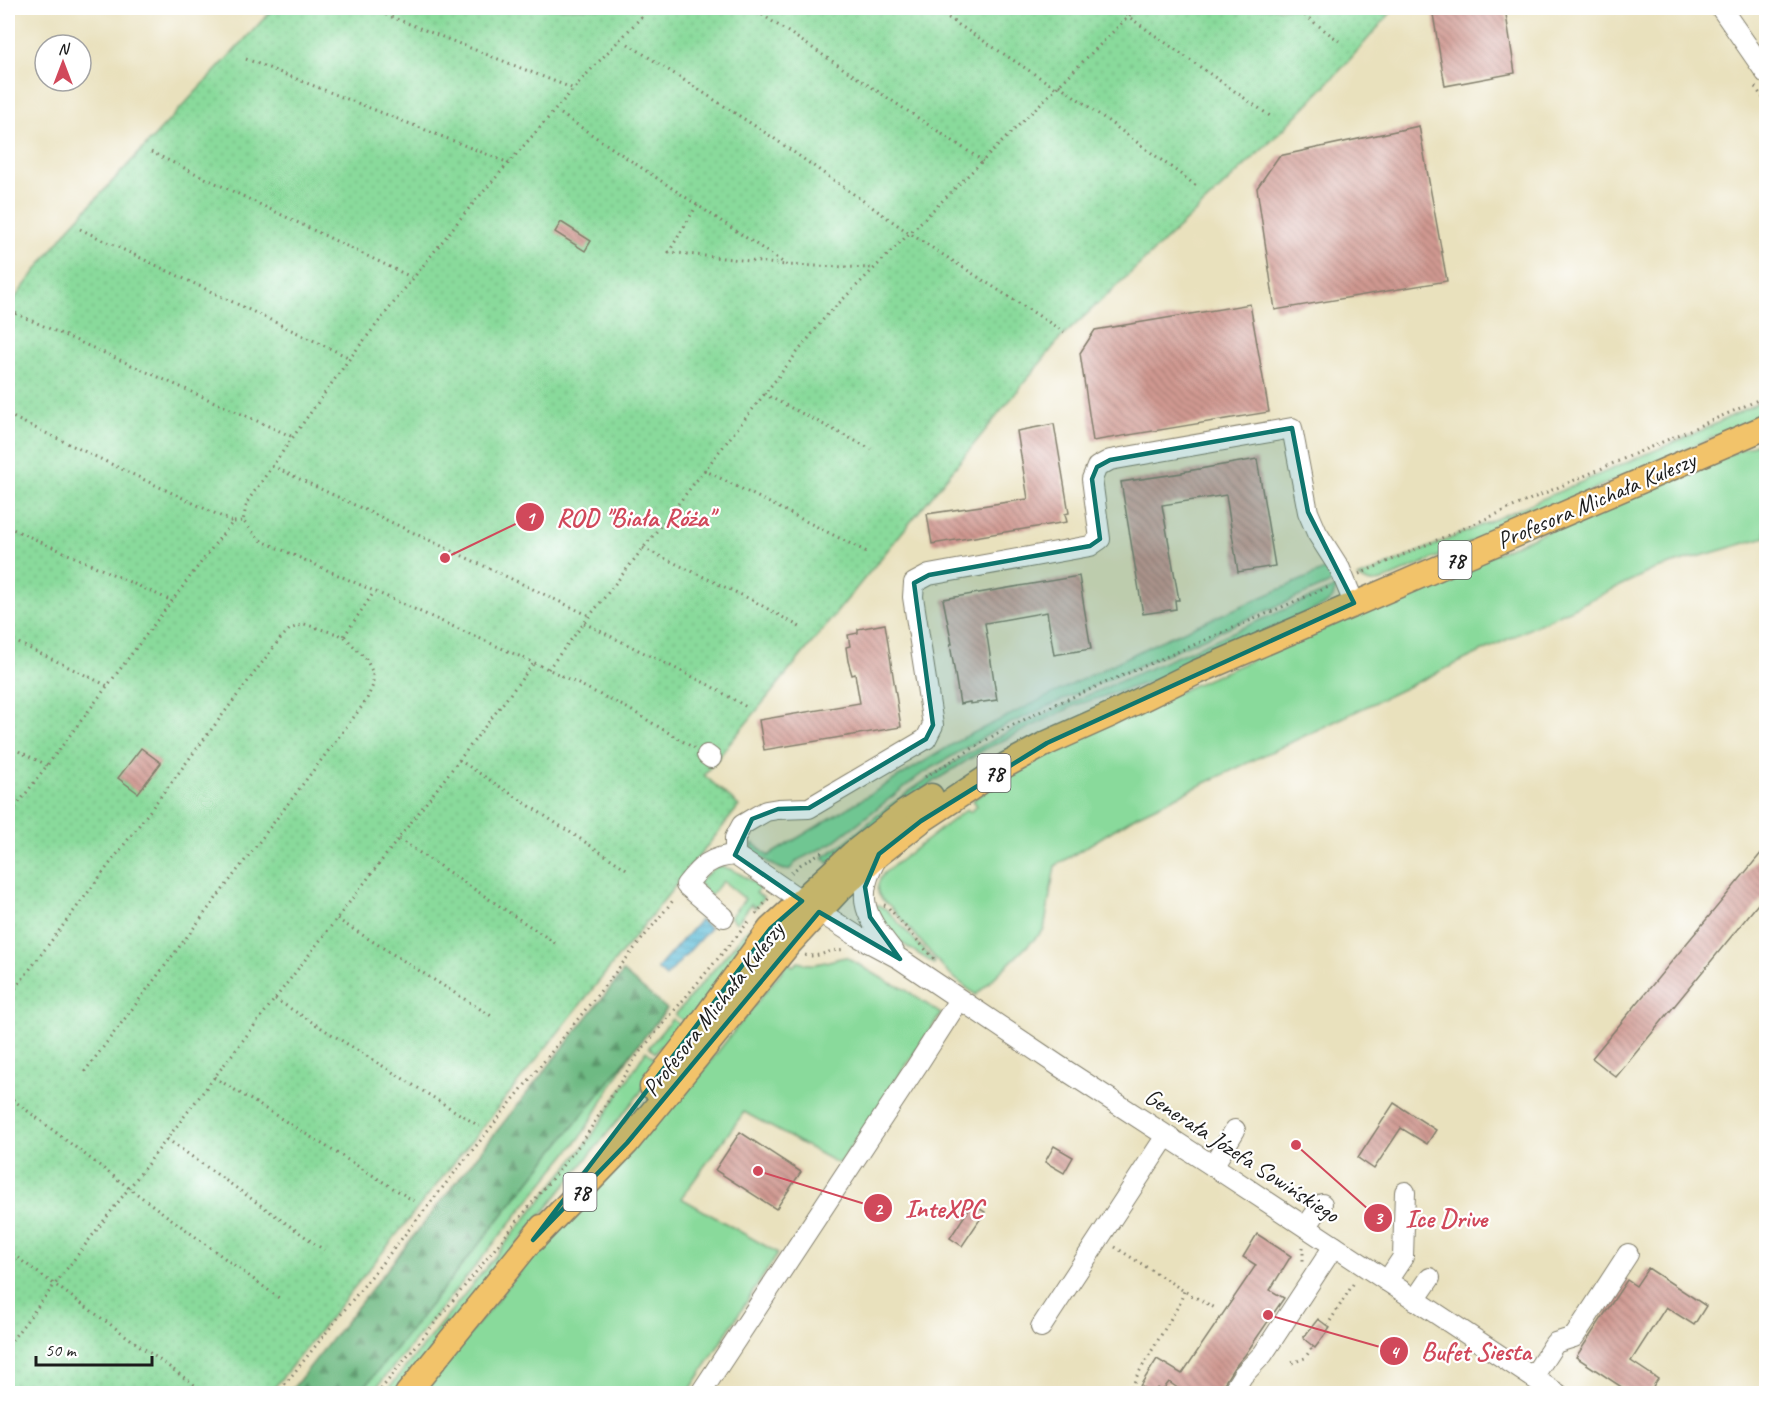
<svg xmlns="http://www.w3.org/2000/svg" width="1774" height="1401" font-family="Caveat,sans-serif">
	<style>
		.grass { fill: #89da9b; stroke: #527b5c; stroke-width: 1.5 }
		.forest { fill: url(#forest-firs); stroke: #456b50; stroke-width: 1.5 }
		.garden { fill: url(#garden-dots); stroke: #527b5c; stroke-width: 1.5 }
		.water { fill: url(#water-rules); stroke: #3a6a78; stroke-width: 1.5 }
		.building { fill: url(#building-back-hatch) }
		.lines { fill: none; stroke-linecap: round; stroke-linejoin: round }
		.minor-casing { stroke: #827e6c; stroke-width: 22 }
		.major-casing { stroke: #827e6c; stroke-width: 27 }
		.path { stroke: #827e6c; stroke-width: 3; stroke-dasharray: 1.5 4.5; stroke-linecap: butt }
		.minor { stroke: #fff; stroke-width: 20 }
		.major { stroke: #f2c36a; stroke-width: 24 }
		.marked { fill: #0f766e; fill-opacity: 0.2; stroke: #0f766e; stroke-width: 4.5; stroke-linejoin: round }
		.labels { text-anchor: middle; stroke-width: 4.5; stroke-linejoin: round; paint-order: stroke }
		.shield { fill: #fff; stroke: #606060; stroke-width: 1.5 }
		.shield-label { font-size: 22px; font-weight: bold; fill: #1c1c1c }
		.street-label { font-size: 24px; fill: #1c1c1c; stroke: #fff }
		.leader { fill: none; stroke: #d1495b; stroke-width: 2 }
		.callout-dot { fill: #d1495b; stroke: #fff; stroke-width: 2 }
		.mark-label { font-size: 18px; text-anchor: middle; font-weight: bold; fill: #fff }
		.callout-label { font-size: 26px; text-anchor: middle; font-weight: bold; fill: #d1495b; stroke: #fff; stroke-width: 4.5; stroke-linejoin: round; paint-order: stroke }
	</style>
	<defs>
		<pattern id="forest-firs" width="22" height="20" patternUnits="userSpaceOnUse" patternTransform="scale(1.5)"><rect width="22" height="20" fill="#6eba83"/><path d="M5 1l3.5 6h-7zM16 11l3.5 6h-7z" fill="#5a966a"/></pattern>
		<pattern id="garden-dots" width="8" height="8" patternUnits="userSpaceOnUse" patternTransform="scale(1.5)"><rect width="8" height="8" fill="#89da9b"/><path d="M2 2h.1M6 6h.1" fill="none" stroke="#76ba85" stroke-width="1.8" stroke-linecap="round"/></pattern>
		<pattern id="water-rules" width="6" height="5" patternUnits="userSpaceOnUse" patternTransform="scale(1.5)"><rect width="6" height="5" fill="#57b9d5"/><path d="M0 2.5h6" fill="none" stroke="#4b9eb6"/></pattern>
		<pattern id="building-back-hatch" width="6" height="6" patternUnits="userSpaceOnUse" patternTransform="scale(1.5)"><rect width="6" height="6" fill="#d09991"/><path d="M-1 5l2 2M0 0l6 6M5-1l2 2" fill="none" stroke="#a87c76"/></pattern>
	</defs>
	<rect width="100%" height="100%" fill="#fff"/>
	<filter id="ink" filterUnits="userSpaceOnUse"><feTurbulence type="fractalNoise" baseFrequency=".0167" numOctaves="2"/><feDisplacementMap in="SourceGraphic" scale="12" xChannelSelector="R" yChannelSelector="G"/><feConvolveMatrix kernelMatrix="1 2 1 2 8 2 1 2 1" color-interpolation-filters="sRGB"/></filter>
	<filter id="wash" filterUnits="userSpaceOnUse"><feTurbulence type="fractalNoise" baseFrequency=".008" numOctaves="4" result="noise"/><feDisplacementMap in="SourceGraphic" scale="24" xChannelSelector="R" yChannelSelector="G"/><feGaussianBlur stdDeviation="1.35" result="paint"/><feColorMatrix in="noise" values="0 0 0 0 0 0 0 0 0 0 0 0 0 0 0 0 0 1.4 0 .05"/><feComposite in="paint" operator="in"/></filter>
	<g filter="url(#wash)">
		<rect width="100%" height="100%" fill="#e9e1bd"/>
		<g class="grass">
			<polygon points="1766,399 1766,413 1739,426 1382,581 1370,583 1358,578 1707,428"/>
			<path d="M1766 440V537L1653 570 1136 816 1055 866 1044 930 976 995 948 973 890 906C876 896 873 888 884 873L967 809 970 812 977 806 973 800 1034 755 1687 470Z"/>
			<path d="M1329 568 1335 581 1097 684 996 730 920 775 832 843 798 860 789 870C779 871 757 856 752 847L753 843 768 856 963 738 1156 643Z"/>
			<path d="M1336 587 1333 597 1327 604 1155 680 1076 705 985 749 944 775 907 800 829 863 823 857C849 843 870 820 893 803 941 768 991 739 1045 714Z"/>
			<path d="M717 866C733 867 747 879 761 887L756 893 764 898 755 908 751 904 737 923 730 917 745 899 723 881 710 896 698 882Z"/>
			<polygon points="878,905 886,909 935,962 934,964 892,937 871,906"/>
			<polygon points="749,928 758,936 687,1024 675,1015"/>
			<path d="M846 957 890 983 903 988 941 1014 839 1164 744 1112 681 1198 778 1253 688 1393 421 1394 572 1207 689 1088 788 963 793 966 798 962C816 968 828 960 846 957Z"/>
			<polygon points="672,1019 680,1025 663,1047 661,1046 655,1053 649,1047"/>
			<polygon points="646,1051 658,1061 640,1093 397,1393 384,1394 589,1140"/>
			<polygon points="630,1055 582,1135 372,1393 359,1394"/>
		</g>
		<polygon class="forest" points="623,972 667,1009 630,1055 360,1393 289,1393"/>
		<polygon class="garden" points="274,8 1395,8 1344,66 1283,130 1059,340 704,775 739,806 270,1393 8,1393 8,307 69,228"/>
		<polygon class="water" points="700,920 710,928 666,977 657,969"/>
		<g id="blocks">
			<g class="building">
				<polygon points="1432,8 1505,8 1515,73 1445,86"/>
				<polygon points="1419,126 1447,281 1275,310 1257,188 1279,156"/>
				<polygon points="561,222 591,241 585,251 555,232"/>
				<polygon points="1250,304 1269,412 1093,441 1080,353 1095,330"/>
				<polygon points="1054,424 1069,513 1065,514 1067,522 932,544 927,514 1028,499 1017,431"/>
				<polygon points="1257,459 1275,566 1238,572 1226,495 1162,505 1179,600 1175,600 1176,609 1143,614 1121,482 1182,473 1182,472"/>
				<polygon points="1079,576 1091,649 1054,655 1047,612 985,623 997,700 970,704 970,702 960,704 950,644 952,644 943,599"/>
				<polygon points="885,624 901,727 764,750 759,720 860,703 855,674 852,675 848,661 846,647 850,646 848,635 858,633 858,629"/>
				<polygon points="141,748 161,763 138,793 118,778"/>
				<polygon points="1767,846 1767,893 1616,1077 1592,1058"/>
				<polygon points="1394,1103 1436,1130 1427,1144 1401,1128 1374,1169 1358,1158"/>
				<polygon points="740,1132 801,1172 776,1209 715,1170"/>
				<polygon points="1054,1146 1073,1157 1064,1173 1045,1162"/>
				<polygon points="972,1204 985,1212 962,1246 950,1238"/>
				<polygon points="1257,1234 1291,1256 1270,1290 1284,1298 1245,1355 1233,1369 1221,1388 1219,1394 1186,1394 1169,1382 1162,1391 1157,1388 1154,1394 1140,1386 1157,1359 1182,1374 1256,1265 1243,1257"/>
				<polygon points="1648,1268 1706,1306 1694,1325 1666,1307 1631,1361 1658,1379 1648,1394 1632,1394 1576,1357 1627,1280 1636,1286"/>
				<polygon points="1318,1319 1330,1328 1315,1348 1303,1338"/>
			</g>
		</g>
	</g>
	<g filter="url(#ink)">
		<use href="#blocks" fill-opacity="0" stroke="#827e6c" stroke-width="1.5"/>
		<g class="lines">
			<defs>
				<g id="minor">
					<polyline points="1721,8 1766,73"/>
					<polyline points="707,755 711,758"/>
					<polyline points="735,855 735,838 742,825 752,819 766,811 778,809 809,808 926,739 933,725 913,597 914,583 929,575 1090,546 1100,539 1092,479 1097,467 1110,460 1292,428 1308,512 1317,533 1340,569 1354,603"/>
					<path d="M877 858C853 899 867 918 894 952"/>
					<path d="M724 917 686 885C701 866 710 857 735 855L802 901 857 936 900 959 1059 1066 1213 1166 1558 1394"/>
					<polyline points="1213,1166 1235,1130"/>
					<polyline points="1306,1227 1322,1204"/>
					<polyline points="1387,1281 1403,1257 1405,1192"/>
					<polyline points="1415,1300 1430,1278"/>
					<polyline points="1041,1327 1166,1136"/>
					<polyline points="1533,1377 1555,1343 1574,1337 1628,1254"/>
					<polyline points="700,1394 918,1064 959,1000"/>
					<polyline points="1231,1394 1243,1375 1263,1354 1334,1246"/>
				</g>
				<g id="major">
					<polyline points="652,1087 691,1037 770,929 852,854 904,813 931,796"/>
					<polyline points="533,1240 627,1143 789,944 840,889 879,854 921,821 1006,765 1047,743 1112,714 1195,673 1766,427"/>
					<polyline points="407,1394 542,1227"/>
				</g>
			</defs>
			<use href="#minor" class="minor-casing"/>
			<use href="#major" class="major-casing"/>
			<g class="path">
				<polyline points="369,8 574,89"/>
				<polyline points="633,8 645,12"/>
				<polyline points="650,8 584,77 464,214 350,358 293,437 247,502 243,521 260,540 548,669 629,709 694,748"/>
				<polyline points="752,8 983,161"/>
				<polyline points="933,8 1056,88"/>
				<polyline points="1116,8 1270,116"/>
				<polyline points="1295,8 1339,41"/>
				<polyline points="1699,8 1705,16"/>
				<polyline points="628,44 772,137 909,233 1064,332"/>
				<polyline points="246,59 509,163"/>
				<polyline points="1059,85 1198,187"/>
				<polyline points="1755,87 1766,102"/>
				<polyline points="561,114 787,265 874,268"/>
				<polyline points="151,152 413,278"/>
				<polyline points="697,205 669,252 786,265"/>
				<polyline points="80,229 350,358"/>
				<polyline points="10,311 293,437"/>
				<polyline points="764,394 871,449"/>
				<polyline points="8,415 233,522"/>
				<polyline points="272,466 590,616"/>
				<polyline points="704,470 867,552"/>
				<polyline points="8,527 172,601"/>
				<polyline points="643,548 752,600 800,627"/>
				<polyline points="1359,574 1754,402 1766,395"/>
				<polyline points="584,623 709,685 748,708"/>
				<polyline points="344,636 374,592"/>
				<polyline points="8,638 108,686"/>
				<polyline points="548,669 826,316 1137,8"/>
				<polyline points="8,746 47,765"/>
				<polyline points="459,760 628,870"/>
				<polyline points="925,777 1003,730 1056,704 1331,586"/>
				<polyline points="8,817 218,540 233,522 243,521"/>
				<polyline points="399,839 555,943"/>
				<polyline points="791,873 800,865 825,850"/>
				<polyline points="884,905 887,906 934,959"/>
				<polyline points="756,914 769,898"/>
				<polyline points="337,919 493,1017"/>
				<path d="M805 955C819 959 831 948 845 950"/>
				<polyline points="8,998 280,639 290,629 304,624 344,636 366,659 373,673 373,685 366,701 82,1075"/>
				<polyline points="275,999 479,1126"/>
				<polyline points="214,1077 414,1201"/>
				<polyline points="8,1096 129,1188 279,1298"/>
				<polyline points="167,1139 324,1250"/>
				<polyline points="1115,1247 1184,1291 1217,1309"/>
				<polyline points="1303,1247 1303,1263"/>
				<polyline points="8,1251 207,1394"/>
				<polyline points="1327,1326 1355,1281"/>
				<polyline points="8,1345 534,663"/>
				<polyline points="1292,1363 1305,1358 1313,1346"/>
				<polyline points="277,1394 675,898"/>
				<polyline points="377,1394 584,1139 638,1054 751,919"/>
				<polyline points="1140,1394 1131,1389 1138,1374 1180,1303 1184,1291"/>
			</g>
			<use href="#minor" class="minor"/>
			<use href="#major" class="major"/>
		</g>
	</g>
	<path class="marked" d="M1292 428 1308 512 1354 603 1047 743 921 821 879 854 865 887 870 917 900 959 819 912 627 1143 533 1240 770 929 802 901 735 855 752 819 778 809 809 808 926 739 933 725 914 583 929 575 1090 546 1100 539 1092 479 1097 467 1110 460Z"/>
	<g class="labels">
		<g class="shield">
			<rect x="1438.5" y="541" width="33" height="38" rx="4.5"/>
			<rect x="977.5" y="754" width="33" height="38" rx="4.5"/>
			<rect x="563.5" y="1173" width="33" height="38" rx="4.5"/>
		</g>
		<g class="shield-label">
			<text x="1455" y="568">78</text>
			<text x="994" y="781">78</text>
			<text x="580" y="1200">78</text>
		</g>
		<g class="street-label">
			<text transform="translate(1596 500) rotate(-23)" y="8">Profesora Michała Kuleszy</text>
			<text transform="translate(713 1009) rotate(-52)" y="8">Profesora Michała Kuleszy</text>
			<text transform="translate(1242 1155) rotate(33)" y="8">Generała Józefa Sowińskiego</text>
		</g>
	</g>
	<path class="leader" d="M445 558L530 517M758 1171L878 1208M1296 1145L1378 1218M1268 1315L1394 1351"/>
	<g class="callout-dot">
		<circle cx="445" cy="558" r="6"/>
		<circle cx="758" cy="1171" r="6"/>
		<circle cx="1296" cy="1145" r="6"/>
		<circle cx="1268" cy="1315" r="6"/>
		<circle cx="530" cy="517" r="15"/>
		<circle cx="878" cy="1208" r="15"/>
		<circle cx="1378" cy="1218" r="15"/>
		<circle cx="1394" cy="1351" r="15"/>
	</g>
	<g class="mark-label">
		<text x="530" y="524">1</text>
		<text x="878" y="1215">2</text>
		<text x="1378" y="1224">3</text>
		<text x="1394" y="1358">4</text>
	</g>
	<g class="callout-label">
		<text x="635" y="526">ROD "Biała Róża"</text>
		<text x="944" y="1217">InteXPC</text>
		<text x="1446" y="1227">Ice Drive</text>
		<text x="1476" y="1360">Bufet Siesta</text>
	</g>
	<rect width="1774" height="1401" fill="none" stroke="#fff" stroke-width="30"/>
	<g transform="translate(63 63)"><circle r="28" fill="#ffffff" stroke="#a4a4a4" stroke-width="1.5"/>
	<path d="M0-4.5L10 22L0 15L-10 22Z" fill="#d1495b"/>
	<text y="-9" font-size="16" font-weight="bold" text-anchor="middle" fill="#1c1c1c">N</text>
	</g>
	<path d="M36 1356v9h116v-9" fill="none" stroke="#1c1c1c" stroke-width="3"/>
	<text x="45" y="1356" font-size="18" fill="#1c1c1c" stroke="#ffffff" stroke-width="4.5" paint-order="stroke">50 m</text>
</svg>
